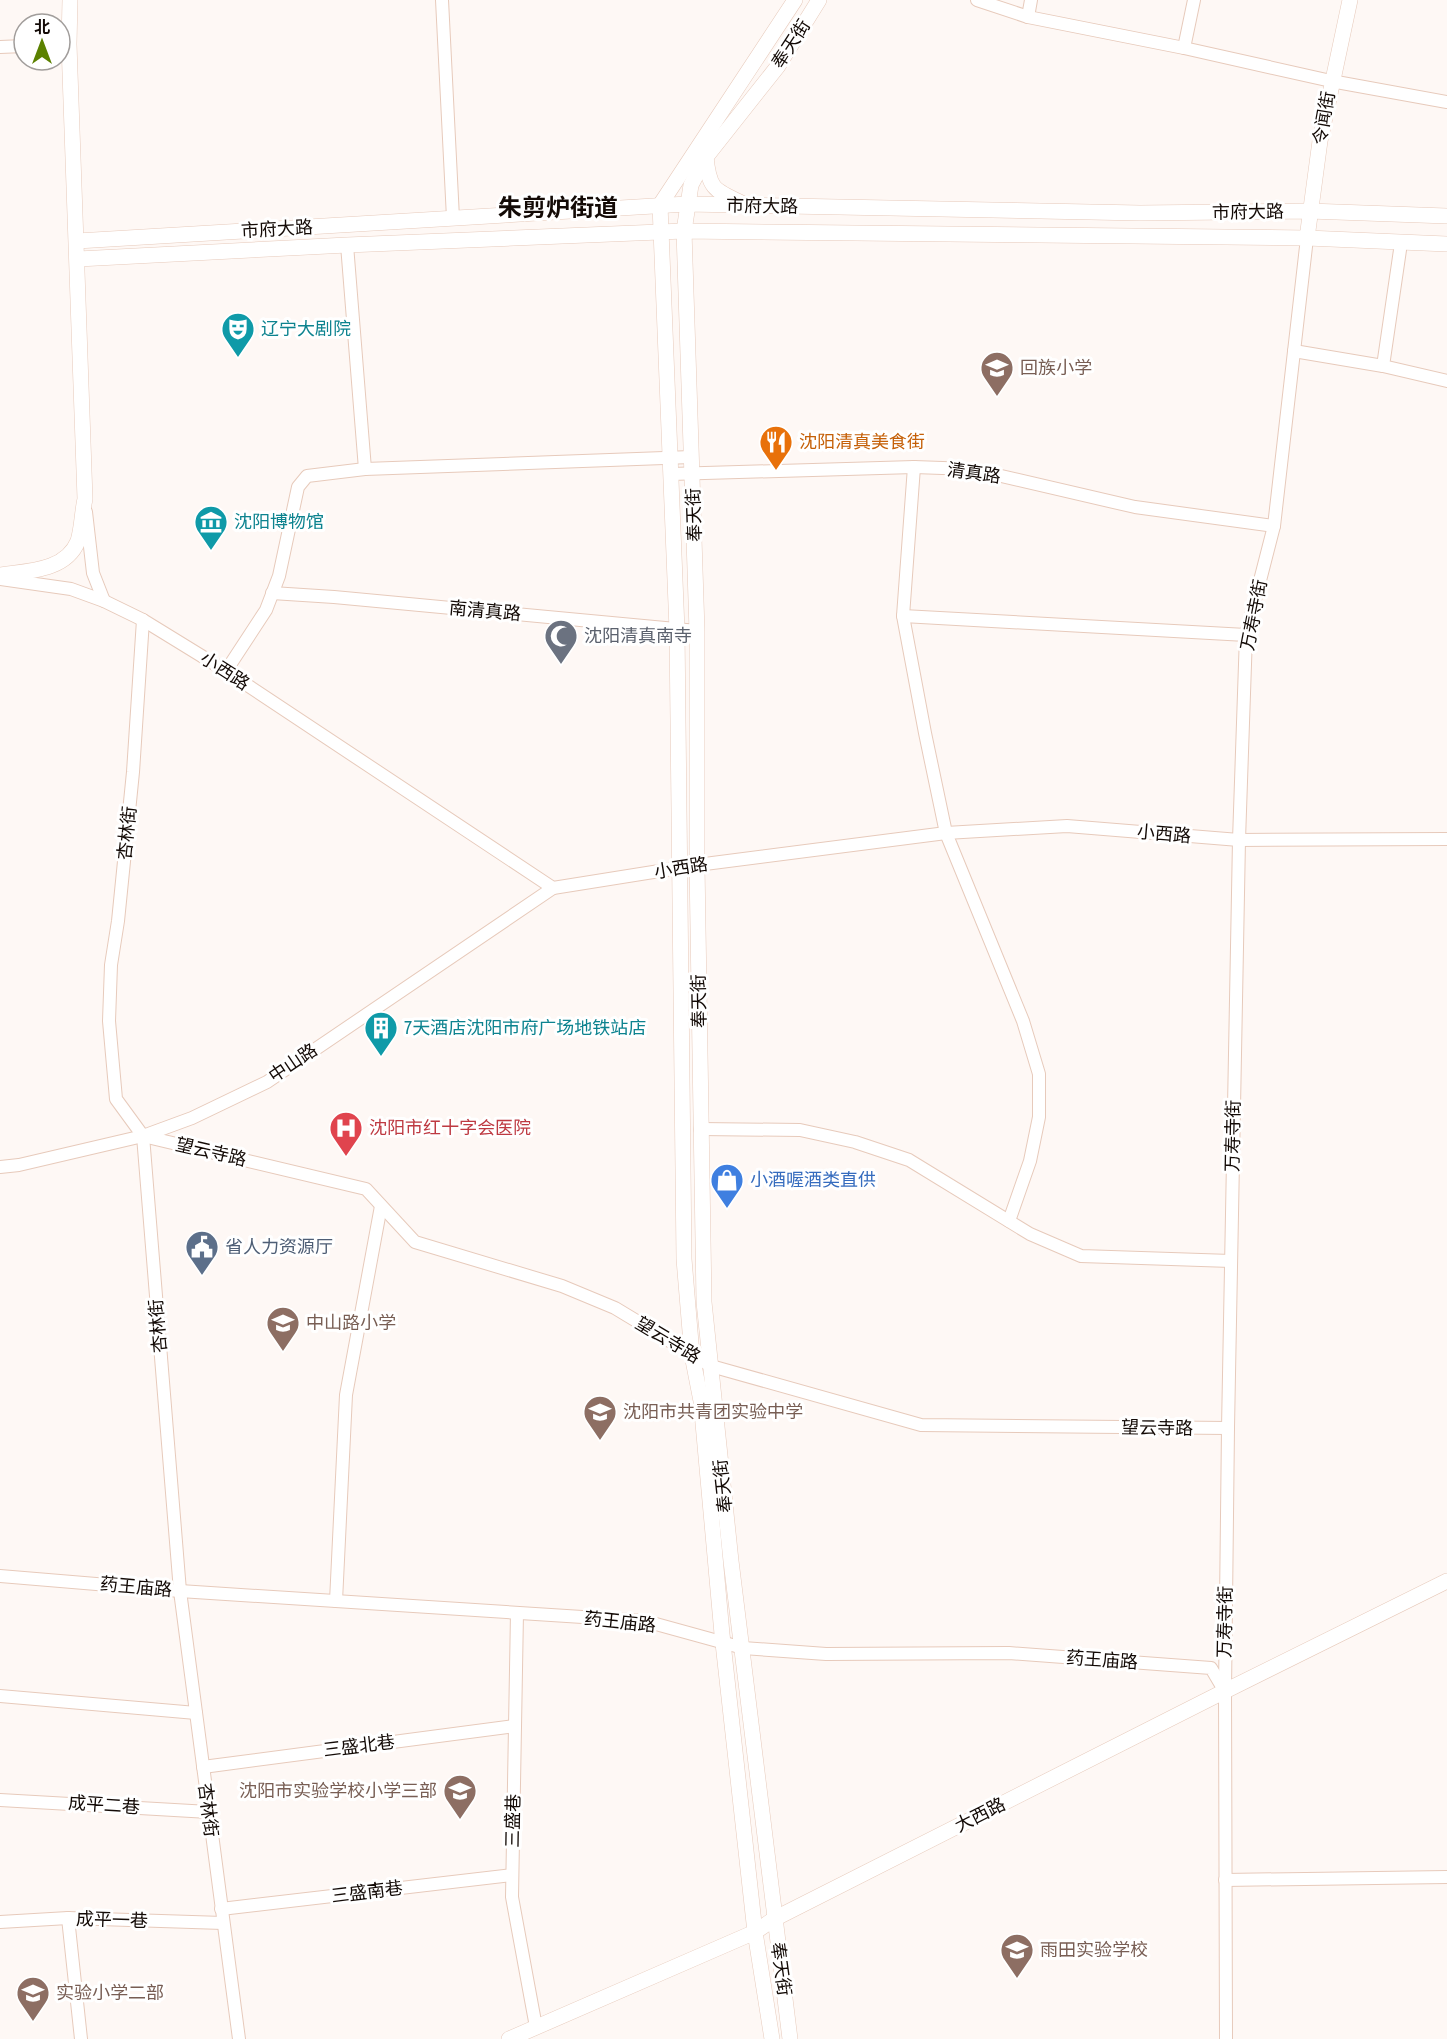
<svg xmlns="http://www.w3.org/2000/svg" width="1447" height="2039" font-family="'Archivo Narrow','Noto Sans SC',sans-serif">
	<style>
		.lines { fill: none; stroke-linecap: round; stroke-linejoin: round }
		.minor-casing { stroke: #e7cabb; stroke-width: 14 }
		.major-casing { stroke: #e7cabb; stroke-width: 16 }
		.minor { stroke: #fff; stroke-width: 12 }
		.major { stroke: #fff; stroke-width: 15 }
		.labels { text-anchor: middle; stroke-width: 6; stroke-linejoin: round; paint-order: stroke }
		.street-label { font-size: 18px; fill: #130a06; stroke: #fff }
		.culture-label { font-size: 18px; fill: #0d838f; stroke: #fff; text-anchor: start }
		.education-label { font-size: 18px; fill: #785e54; stroke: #fff; text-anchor: start }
		.food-label { font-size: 18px; fill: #c56008; stroke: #fff; text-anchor: start }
		.worship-label { font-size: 18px; fill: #5b616d; stroke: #fff; text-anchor: start }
		.health-label { font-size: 18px; fill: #be3a42; stroke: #fff; text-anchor: start }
		.shop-label { font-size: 18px; fill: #366cbe; stroke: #fff; text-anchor: start }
		.service-label { font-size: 18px; fill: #4e5e75; stroke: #fff; text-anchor: start }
		.district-label { font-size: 24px; font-weight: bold; fill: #130a06; stroke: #fff }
	</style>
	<rect width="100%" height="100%" fill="#fef8f5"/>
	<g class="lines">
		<defs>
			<g id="minor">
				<polyline points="442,0 453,218"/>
				<polyline points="977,0 1028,17 1184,48 1331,81 1447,102"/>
				<polyline points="1028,17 1031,0"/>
				<polyline points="0,47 24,46"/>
				<polyline points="1184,48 1194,0"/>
				<polyline points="347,245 365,469"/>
				<polyline points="1294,351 1383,366 1447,381"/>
				<polyline points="1383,366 1400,250"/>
				<polyline points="914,467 903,616 925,733 946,833 1023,1021 1039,1074 1039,1117 1030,1161 1009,1221"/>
				<polyline points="671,474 914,467 971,469 1135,507 1274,526"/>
				<polyline points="86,512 93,573 104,601"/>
				<polyline points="0,579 71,589 104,601 143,620 226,671 553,888 697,865 946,833 1067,826 1239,840 1447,839"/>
				<polyline points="272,593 334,597 697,631"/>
				<polyline points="903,616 1246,635"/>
				<polyline points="143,620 133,772 118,921 111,965 109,1021 116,1099 143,1136 180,1591 239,2039"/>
				<polyline points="226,671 266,610 279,576 298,487 307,476 365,469 691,457"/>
				<polyline points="700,1129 800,1130 855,1142 909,1160 1030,1234 1081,1256 1231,1261"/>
				<polyline points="143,1136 366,1189 415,1242 562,1286 615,1308 711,1366 921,1425 1228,1428"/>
				<polyline points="0,1167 19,1165 143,1136 192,1118 267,1082 553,888"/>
				<polyline points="0,1576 180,1591 645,1621 743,1648 826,1654 1009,1653 1211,1668 1224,1690"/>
				<polyline points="336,1601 346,1395 381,1206"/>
				<polyline points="517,1613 512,1897 536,2027"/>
				<polyline points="0,1696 196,1713"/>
				<polyline points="203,1767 515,1726"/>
				<polyline points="0,1800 209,1812"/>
				<polyline points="1225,1880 1447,1877"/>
				<polyline points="221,1909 512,1875"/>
				<polyline points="68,1918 81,2039"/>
				<polyline points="0,1922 68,1918 223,1923"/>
				<polyline points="1226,2039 1225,1691 1228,1428 1239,840 1246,635 1274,526 1307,238"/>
			</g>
			<g id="major">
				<path d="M706 157C709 189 714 190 742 203"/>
				<polyline points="1307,238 1320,141 1350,0"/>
				<polyline points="77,241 687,204 1140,213 1309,211 1447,216"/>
				<polyline points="78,259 347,245 684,231 1307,238 1447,244"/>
				<path d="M0 575C28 571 66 571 78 541 82 528 82 512 85 499L69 44 70 0"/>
				<polyline points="509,2039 755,1932 774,1919 1225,1691 1447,1581"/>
				<polyline points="772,2039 755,1932 722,1634 701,1401 692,1355 684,1259 677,630 660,205 795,0"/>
				<polyline points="790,2039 731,1561 704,1302 697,865 697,631 684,231 691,185 706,157 778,66 819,0"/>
			</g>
		</defs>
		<use href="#minor" class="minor-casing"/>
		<use href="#major" class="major-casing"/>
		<use href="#minor" class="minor"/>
		<use href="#major" class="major"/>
	</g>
	<defs>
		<symbol id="theatre-pin" viewBox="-11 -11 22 30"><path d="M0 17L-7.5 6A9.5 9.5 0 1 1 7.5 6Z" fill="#0f9aa8" stroke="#fff"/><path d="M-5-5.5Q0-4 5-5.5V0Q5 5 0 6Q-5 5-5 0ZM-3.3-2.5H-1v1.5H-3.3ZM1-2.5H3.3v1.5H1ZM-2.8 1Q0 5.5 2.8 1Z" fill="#fff"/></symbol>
		<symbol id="school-pin" viewBox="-11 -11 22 30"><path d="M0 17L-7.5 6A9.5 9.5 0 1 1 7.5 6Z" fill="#8d6e63" stroke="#fff"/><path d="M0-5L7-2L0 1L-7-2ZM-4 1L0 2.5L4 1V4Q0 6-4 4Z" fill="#fff"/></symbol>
		<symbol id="restaurant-pin" viewBox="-11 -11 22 30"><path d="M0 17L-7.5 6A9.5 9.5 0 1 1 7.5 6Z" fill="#e8710a" stroke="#fff"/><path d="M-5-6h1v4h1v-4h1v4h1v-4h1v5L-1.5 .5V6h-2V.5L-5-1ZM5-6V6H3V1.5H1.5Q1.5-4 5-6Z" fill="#fff"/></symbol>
		<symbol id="museum-pin" viewBox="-11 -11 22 30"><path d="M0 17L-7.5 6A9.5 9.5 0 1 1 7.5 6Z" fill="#0f9aa8" stroke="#fff"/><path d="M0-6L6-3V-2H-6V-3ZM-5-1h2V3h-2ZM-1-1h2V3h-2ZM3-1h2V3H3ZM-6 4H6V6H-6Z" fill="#fff"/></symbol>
		<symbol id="mosque-pin" viewBox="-11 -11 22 30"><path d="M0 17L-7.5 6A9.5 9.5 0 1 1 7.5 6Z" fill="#6b7280" stroke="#fff"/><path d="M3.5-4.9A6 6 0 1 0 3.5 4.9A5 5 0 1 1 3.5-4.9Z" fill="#fff"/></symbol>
		<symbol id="building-pin" viewBox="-11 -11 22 30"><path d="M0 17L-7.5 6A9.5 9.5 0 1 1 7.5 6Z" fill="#0f9aa8" stroke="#fff"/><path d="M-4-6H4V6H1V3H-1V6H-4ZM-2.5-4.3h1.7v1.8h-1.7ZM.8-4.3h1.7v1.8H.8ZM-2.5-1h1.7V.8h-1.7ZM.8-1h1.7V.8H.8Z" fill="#fff"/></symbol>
		<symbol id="hospital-pin" viewBox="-11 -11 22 30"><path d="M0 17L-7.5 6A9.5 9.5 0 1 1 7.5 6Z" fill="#e0444e" stroke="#fff"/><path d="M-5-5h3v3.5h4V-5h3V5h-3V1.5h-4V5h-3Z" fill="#fff"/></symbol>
		<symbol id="shop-pin" viewBox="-11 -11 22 30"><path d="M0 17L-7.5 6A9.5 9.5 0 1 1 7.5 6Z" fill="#3f7fe0" stroke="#fff"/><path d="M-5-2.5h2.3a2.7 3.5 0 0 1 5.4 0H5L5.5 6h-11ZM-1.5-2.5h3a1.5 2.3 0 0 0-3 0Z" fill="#fff"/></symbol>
		<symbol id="civic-pin" viewBox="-11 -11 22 30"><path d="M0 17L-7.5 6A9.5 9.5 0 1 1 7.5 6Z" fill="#5c6f8a" stroke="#fff"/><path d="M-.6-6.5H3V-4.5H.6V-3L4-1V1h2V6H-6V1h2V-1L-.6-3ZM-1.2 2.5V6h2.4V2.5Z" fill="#fff"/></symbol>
	</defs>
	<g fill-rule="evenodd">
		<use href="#theatre-pin" x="219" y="310" width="38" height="52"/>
		<use href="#school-pin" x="978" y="349" width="38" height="52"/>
		<use href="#restaurant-pin" x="757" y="423" width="38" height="52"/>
		<use href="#museum-pin" x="192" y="503" width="38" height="52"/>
		<use href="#mosque-pin" x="542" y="617" width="38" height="52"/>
		<use href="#building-pin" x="362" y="1009" width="38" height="52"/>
		<use href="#hospital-pin" x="327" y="1109" width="38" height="52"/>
		<use href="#shop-pin" x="708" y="1161" width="38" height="52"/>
		<use href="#civic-pin" x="183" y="1228" width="38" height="52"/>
		<use href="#school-pin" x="264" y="1304" width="38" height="52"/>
		<use href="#school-pin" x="581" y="1393" width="38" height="52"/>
		<use href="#school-pin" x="441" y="1772" width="38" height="52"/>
		<use href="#school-pin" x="998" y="1931" width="38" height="52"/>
		<use href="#school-pin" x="14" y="1974" width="38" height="52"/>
	</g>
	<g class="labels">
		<g class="street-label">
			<text transform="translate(791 44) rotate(-57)" y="6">奉天街</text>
			<text transform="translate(1324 118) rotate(-80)" y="6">令闻街</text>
			<text transform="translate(762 206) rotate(1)" y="6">市府大路</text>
			<text transform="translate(1248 212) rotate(-1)" y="6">市府大路</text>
			<text transform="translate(277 229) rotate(-3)" y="6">市府大路</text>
			<text transform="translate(974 473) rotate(8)" y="6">清真路</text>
			<text transform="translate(694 515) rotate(-92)" y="6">奉天街</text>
			<text transform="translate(485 611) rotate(5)" y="6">南清真路</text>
			<text transform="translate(1254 615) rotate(-79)" y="6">万寿寺街</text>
			<text transform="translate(225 671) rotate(33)" y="6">小西路</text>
			<text transform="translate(127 833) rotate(-84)" y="6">杏林街</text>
			<text transform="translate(1164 834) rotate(5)" y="6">小西路</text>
			<text transform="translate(681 868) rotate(-9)" y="6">小西路</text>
			<text transform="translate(699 1001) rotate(-91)" y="6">奉天街</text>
			<text transform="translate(293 1063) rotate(-34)" y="6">中山路</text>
			<text transform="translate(1233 1136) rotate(-89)" y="6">万寿寺街</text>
			<text transform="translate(211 1152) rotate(13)" y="6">望云寺路</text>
			<text transform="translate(158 1326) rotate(-95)" y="6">杏林街</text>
			<text transform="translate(668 1340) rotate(31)" y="6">望云寺路</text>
			<text transform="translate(1157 1428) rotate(1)" y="6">望云寺路</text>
			<text transform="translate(723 1486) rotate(-96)" y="6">奉天街</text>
			<text transform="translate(136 1587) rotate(5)" y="6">药王庙路</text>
			<text transform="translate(620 1622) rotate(6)" y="6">药王庙路</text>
			<text transform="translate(1225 1622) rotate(-89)" y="6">万寿寺街</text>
			<text transform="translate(1102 1660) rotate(4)" y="6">药王庙路</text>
			<text transform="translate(359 1746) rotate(-7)" y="6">三盛北巷</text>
			<text transform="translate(104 1805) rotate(4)" y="6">成平二巷</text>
			<text transform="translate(208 1810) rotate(83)" y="6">杏林街</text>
			<text transform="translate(980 1815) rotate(-27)" y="6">大西路</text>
			<text transform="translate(513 1821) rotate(-89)" y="6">三盛巷</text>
			<text transform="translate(367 1892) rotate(-7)" y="6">三盛南巷</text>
			<text transform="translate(112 1920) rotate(2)" y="6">成平一巷</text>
			<text transform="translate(781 1969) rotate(82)" y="6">奉天街</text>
		</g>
		<g class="culture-label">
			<text x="261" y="335">辽宁大剧院</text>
			<text x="234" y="528">沈阳博物馆</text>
			<text x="404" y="1034">7天酒店沈阳市府广场地铁站店</text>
		</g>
		<g class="education-label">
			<text x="1020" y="374">回族小学</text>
			<text x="306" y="1329">中山路小学</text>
			<text x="623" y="1418">沈阳市共青团实验中学</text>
			<text x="437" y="1797" text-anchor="end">沈阳市实验学校小学三部</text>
			<text x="1040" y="1956">雨田实验学校</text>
			<text x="56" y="1999">实验小学二部</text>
		</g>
		<g class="food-label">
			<text x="799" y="448">沈阳清真美食街</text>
		</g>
		<g class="worship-label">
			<text x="584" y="642">沈阳清真南寺</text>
		</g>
		<g class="health-label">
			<text x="369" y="1134">沈阳市红十字会医院</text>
		</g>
		<g class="shop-label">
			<text x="750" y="1186">小酒喔酒类直供</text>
		</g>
		<g class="service-label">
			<text x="225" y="1253">省人力资源厅</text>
		</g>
		<g class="district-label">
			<text x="558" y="216">朱剪炉街道</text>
		</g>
	</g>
	<g transform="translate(42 42)"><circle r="28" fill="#ffffff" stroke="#a19d9b" stroke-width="1.5"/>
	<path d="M0-4.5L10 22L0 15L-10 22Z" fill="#5b8100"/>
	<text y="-9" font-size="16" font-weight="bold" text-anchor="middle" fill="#130a06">北</text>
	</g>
</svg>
